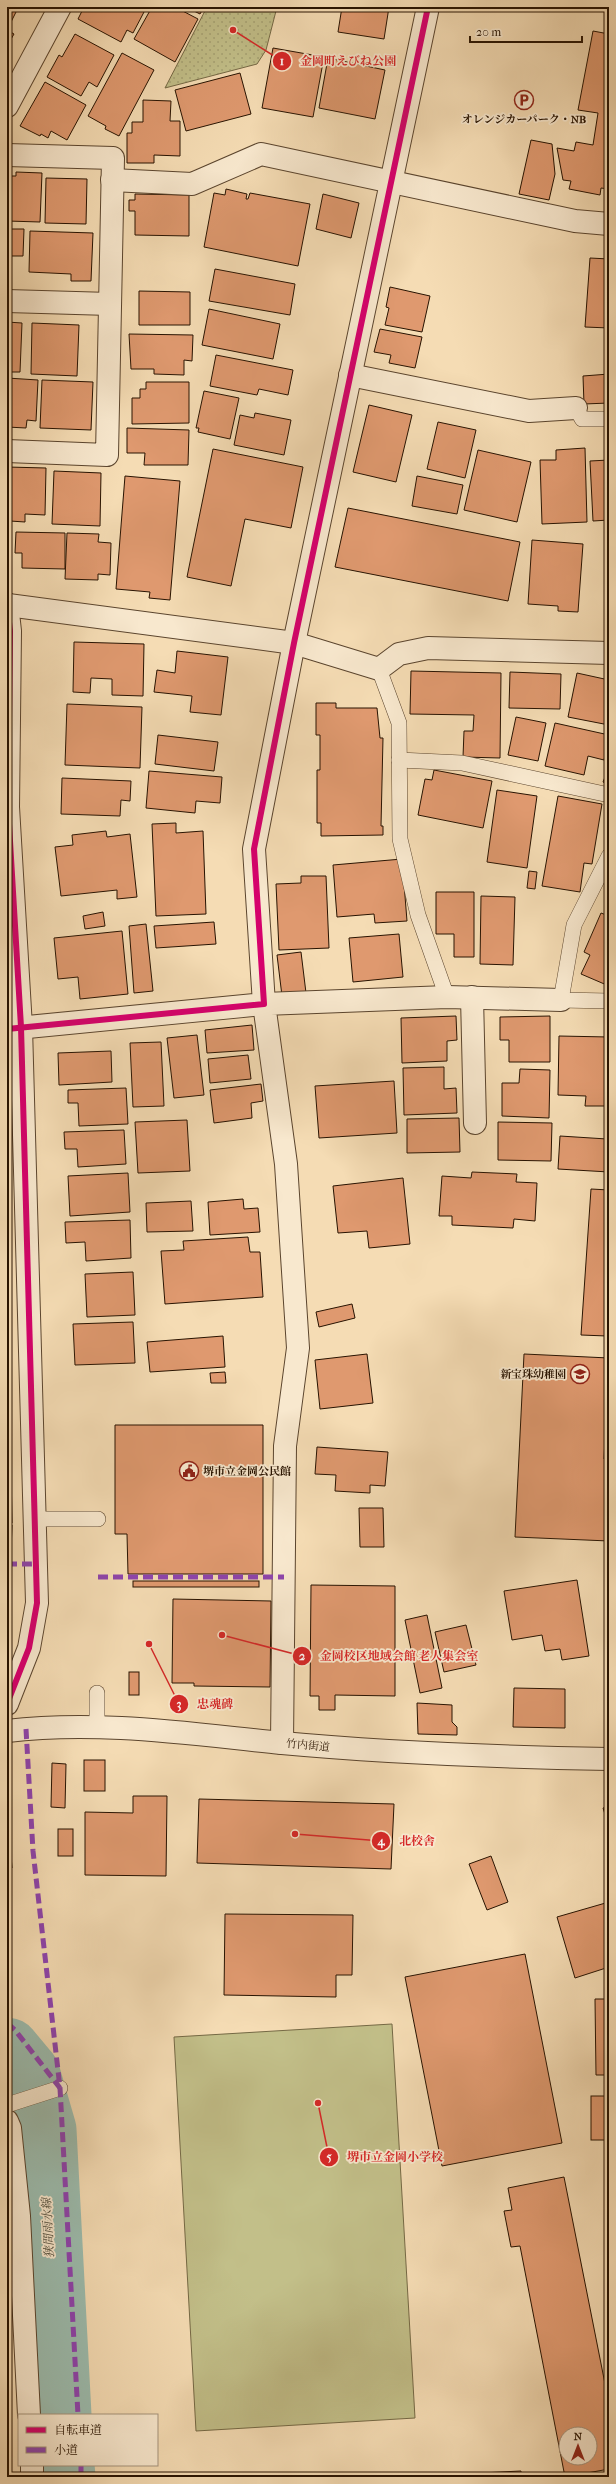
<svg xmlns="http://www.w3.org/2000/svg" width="616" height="2484" font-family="'IM FELL French Canon','Noto Serif JP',serif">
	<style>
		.grass { fill: url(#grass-dots); stroke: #756945 }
		.garden { fill: #c2bf89; stroke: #756945 }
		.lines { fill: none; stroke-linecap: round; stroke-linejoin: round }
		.river { stroke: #9cbcae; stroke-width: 67 }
		.building { fill: #df996f; stroke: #281301; fill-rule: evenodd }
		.service-casing { stroke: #5b452e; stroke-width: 16 }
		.minor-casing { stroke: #5b452e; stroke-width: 24 }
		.tertiary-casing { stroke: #5b452e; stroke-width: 24 }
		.service { stroke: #f8e8ce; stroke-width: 15 }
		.minor { stroke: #f8e8ce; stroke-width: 22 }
		.tertiary { stroke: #f8e8ce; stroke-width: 22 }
		.quiet { stroke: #8e44ad; stroke-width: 5; stroke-dasharray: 10 5; stroke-linecap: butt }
		.cycleway-casing { stroke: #f8e8ce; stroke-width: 8 }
		.cycleway { stroke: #d6006c; stroke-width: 6 }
		.labels { text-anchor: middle; stroke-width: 3.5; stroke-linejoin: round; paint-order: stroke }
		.poi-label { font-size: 11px; font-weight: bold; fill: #281301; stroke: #f8e8ce }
		.street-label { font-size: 11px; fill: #281301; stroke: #f8e8ce }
		.water-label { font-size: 12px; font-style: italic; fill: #514e3e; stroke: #f8e8ce }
		.leader { fill: none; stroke: #d62828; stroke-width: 1.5 }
		.callout-dot { fill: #d62828; stroke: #f8e8ce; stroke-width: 1.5 }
		.mark-label { font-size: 12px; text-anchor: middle; font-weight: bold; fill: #fff }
		.callout-label { font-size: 12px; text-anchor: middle; font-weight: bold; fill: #d62828; stroke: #f8e8ce; stroke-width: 3.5; stroke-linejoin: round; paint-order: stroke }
	</style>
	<defs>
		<pattern id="grass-dots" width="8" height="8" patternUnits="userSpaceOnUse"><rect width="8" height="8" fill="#c2bf89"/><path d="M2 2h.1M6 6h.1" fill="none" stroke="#a7a374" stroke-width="1.8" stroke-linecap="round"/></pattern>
	</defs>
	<rect width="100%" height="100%" fill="#f5dcb4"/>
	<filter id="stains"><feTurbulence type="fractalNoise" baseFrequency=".005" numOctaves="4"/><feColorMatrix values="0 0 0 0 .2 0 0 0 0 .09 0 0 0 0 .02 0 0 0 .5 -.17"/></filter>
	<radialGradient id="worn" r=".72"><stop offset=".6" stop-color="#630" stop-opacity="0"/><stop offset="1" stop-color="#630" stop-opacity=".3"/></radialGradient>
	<polygon class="grass" points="207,7 277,7 266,50 257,64 165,88"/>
	<polygon class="garden" points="392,2024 415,2418 196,2431 174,2037"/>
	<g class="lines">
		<g class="river">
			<polyline points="7,2051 27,2075 43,2130 58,2415"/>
			<polyline points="61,2465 62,2477"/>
		</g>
	</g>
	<g class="building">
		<polygon points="7,7 17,10 7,30"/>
		<polygon points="84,7 135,7 144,12 133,33 127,30 121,42 78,19"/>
		<polygon points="152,7 175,7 198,19 175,62 134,39"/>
		<polygon points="186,7 204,7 200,14"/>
		<polygon points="342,7 389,7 384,39 338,32"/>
		<polygon points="7,30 14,34 7,46"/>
		<polygon points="593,31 609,34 609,189 601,188 600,195 569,189 571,181 563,180 557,148 574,151 576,142 593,145 598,113 578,110"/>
		<polygon points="75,34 114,55 97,87 89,82 81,96 47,77 59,55 62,57"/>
		<polygon points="273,48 324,57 313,117 262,108"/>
		<polygon points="122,53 154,70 119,136 105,129 106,126 88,116"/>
		<polygon points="328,58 385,70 375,119 319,108"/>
		<polygon points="240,73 251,114 186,131 175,90"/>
		<polygon points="45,82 86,105 67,140 51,131 48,138 41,134 40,136 20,126"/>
		<polygon points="143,100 171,101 170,121 180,121 180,156 154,155 154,163 127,163 127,133 132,133 132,122 143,122"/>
		<polygon points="531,140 552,144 555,174 549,200 519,194"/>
		<polygon points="16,172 42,173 40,222 7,221 7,176 16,176"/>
		<polygon points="46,178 87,179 86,224 45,223"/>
		<polygon points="226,189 247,194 246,199 248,199 250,193 310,204 298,266 204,247 214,193 225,195"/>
		<polygon points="135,194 189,195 189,236 135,235 135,211 129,211 129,200 135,200"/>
		<polygon points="323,194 359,203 351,238 316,229"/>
		<polygon points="7,229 24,229 23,256 10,256 9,274 7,274"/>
		<polygon points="30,231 93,233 91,281 71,281 71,274 29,272"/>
		<polygon points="590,258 609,259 609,328 585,327"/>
		<polygon points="215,269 295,284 290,315 209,301"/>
		<polygon points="390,287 430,296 422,332 385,325 389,308 386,307"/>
		<polygon points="139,291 190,292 190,325 139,325"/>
		<polygon points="209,309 280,324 273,359 202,345"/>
		<polygon points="7,322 22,323 20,372 7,372"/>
		<polygon points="32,323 79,325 77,376 31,374"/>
		<polygon points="380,329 422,337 415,368 389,363 391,355 374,352"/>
		<polygon points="129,334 193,335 192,361 184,360 184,375 154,374 154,369 131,369"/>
		<polygon points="216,355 293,370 288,395 259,389 257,395 210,386"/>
		<polygon points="609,374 609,403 584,404 583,376"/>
		<polygon points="7,378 38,380 36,421 27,420 26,428 7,427"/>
		<polygon points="42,380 93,382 91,430 40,428"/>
		<polygon points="146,382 189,382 189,423 132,424 132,398 140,398 140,389 146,389"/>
		<polygon points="204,391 239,398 230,439 198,432 199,428 196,428"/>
		<polygon points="369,405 412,415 396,482 353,472"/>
		<polygon points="255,413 291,420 284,455 234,445 240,415 254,418"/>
		<polygon points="438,422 476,430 465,478 427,469"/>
		<polygon points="127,428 189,430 188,465 144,465 145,453 127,453"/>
		<polygon points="585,448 587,522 542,524 540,460 556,460 556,450"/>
		<polygon points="213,449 303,467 291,528 245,519 231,586 187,577"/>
		<polygon points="478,450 531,462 517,522 464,510"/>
		<polygon points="609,460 609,520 593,521 590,461"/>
		<polygon points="7,467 46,468 45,515 25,514 25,522 10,521 10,514 7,514"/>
		<polygon points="54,471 101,473 100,526 52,524"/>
		<polygon points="125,476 180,481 170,600 149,598 150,592 116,589"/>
		<polygon points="417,476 463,485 457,514 412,506"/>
		<polygon points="348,508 520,542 508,601 335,567"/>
		<polygon points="16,532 65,533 65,569 22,568 22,553 15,553"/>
		<polygon points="67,533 99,534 98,542 111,543 110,575 98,574 98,580 65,579"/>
		<polygon points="532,540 583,544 578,612 558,611 558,606 528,604"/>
		<polygon points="74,642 144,644 143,696 112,695 112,679 91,678 90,693 73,692"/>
		<polygon points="177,651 228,657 221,715 190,712 192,696 154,692 157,670 175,673"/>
		<polygon points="411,671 501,673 500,758 463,757 464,731 473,731 474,715 410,714"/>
		<polygon points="510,672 561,674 560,709 509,708"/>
		<polygon points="577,673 609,680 609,725 568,717"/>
		<polygon points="316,703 336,703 336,708 377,708 380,738 383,738 381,826 383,826 383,835 321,836 321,823 317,823 317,770 320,770 320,735 316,735"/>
		<polygon points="67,704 142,707 140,768 65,765"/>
		<polygon points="516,717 546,723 538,761 508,755"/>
		<polygon points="555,723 609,735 604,760 588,756 584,775 545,766"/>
		<polygon points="158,735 218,742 214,771 155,764"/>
		<polygon points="609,767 609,785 603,782"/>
		<polygon points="434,770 492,781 483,828 418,815 425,779 432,780"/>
		<polygon points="149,771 222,777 220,803 196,801 195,813 146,808"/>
		<polygon points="62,778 131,781 130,801 121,800 120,816 61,814"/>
		<polygon points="497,790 537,796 527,868 487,862"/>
		<polygon points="558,796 602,804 592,864 584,863 580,892 542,886"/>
		<polygon points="176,823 176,833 203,831 206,914 156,916 152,824"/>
		<polygon points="106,831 107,837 130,834 137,897 117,899 117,890 61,896 55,847 73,845 72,835"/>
		<polygon points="402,859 407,921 375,923 374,914 337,917 333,865"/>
		<polygon points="529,871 537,872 535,889 527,888"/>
		<polygon points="301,876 326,876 329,948 279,950 276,884 301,883"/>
		<polygon points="436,892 474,892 474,957 454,957 454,934 436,934"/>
		<polygon points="481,896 515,897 513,965 480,964"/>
		<polygon points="103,912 105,926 85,929 83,916"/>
		<polygon points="601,913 609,916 609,986 581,974 590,955 584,952"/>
		<polygon points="214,922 216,944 156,948 154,926"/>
		<polygon points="146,924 153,991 134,993 129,926"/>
		<polygon points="122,931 128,994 80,999 78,977 58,979 54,938"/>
		<polygon points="399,934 403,977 353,982 349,938"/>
		<polygon points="301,952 306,993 282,996 277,955"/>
		<polygon points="456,1016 457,1040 447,1041 447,1061 402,1063 401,1018"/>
		<polygon points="550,1016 550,1062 509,1062 509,1040 500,1040 500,1017"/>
		<polygon points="252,1025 254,1050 207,1053 205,1030"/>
		<polygon points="197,1035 204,1095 174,1098 167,1038"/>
		<polygon points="559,1036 609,1037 609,1106 585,1106 586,1096 558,1095"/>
		<polygon points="161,1042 164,1106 133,1107 130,1043"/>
		<polygon points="111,1051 112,1082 59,1085 58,1053"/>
		<polygon points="248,1055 251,1079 210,1083 208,1059"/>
		<polygon points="444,1067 444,1089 456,1088 457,1113 404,1115 403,1068"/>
		<polygon points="520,1069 550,1070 549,1118 502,1116 502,1083 519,1083"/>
		<polygon points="394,1081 397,1133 319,1138 315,1086"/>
		<polygon points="261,1084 263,1101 251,1103 252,1118 214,1123 210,1090"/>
		<polygon points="126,1088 128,1124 79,1126 78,1103 68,1103 68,1090"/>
		<polygon points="459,1118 460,1152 407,1153 407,1119"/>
		<polygon points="187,1120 190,1171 138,1173 135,1122"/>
		<polygon points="608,1121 609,1172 558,1169 560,1136 607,1139"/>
		<polygon points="498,1122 552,1123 551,1161 498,1160"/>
		<polygon points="124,1130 126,1164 78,1167 77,1149 65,1149 64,1132"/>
		<polygon points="472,1172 517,1174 516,1182 537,1183 535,1221 514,1219 513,1228 452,1225 452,1216 439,1216 442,1176 471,1178"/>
		<polygon points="128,1173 130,1212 70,1216 68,1176"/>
		<polygon points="403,1178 410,1244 369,1248 367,1231 338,1233 333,1186"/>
		<polygon points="591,1189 609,1190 609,1347 606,1347 607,1336 581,1335"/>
		<polygon points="243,1199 244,1209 258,1208 260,1232 210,1235 208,1202"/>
		<polygon points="191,1201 193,1231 147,1232 146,1203"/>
		<polygon points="130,1220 131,1258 86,1261 85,1242 66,1243 65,1222"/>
		<polygon points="248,1237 250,1252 260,1252 263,1297 165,1304 161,1251 184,1250 183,1241"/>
		<polygon points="133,1272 135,1315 87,1317 85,1274"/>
		<polygon points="352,1304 355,1318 319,1327 316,1312"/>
		<polygon points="133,1322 135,1363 75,1365 73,1324"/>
		<polygon points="223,1336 225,1367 150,1372 147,1342"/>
		<polygon points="7,1352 9,1401 7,1402"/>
		<polygon points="367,1354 373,1403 320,1409 315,1360"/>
		<polygon points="524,1354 609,1358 604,1459 609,1460 609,1541 515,1537"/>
		<polygon points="225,1372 226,1383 211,1383 210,1373"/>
		<polygon points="7,1420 9,1420 10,1446 7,1447"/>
		<polygon points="115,1425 263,1425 263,1574 128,1574 127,1534 115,1534"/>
		<polygon points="317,1447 388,1452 385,1486 370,1485 370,1493 335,1491 336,1475 315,1474"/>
		<polygon points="11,1469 12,1523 7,1523 7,1470"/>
		<polygon points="359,1508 383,1508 384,1547 360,1547"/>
		<polygon points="7,1525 12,1525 11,1551 7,1551"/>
		<polygon points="577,1580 589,1656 562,1660 560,1649 545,1651 542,1635 512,1640 504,1591"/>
		<rect x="133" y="1581" width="126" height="6"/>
		<polygon points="311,1585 395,1586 395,1696 335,1695 335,1710 319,1710 319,1696 310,1696"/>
		<polygon points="173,1599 271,1601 270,1687 194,1686 194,1683 172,1683"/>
		<polygon points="427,1615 442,1688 420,1693 405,1620"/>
		<polygon points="466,1625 476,1665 444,1672 435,1632"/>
		<rect x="129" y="1672" width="10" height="23"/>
		<polygon points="514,1688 565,1689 565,1728 513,1727"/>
		<polygon points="417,1703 452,1705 452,1722 457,1727 457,1735 418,1734"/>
		<rect x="84" y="1760" width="21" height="31"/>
		<polygon points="52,1763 66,1764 65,1808 51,1807"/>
		<polygon points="133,1796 167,1796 166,1876 85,1875 85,1812 133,1813"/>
		<polygon points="199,1799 394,1804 391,1869 197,1863"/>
		<polygon points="7,1805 12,1868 7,1868"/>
		<polygon points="609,1806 609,1827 603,1808"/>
		<rect x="58" y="1829" width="15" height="27"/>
		<polygon points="491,1856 508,1902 487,1910 469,1864"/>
		<polygon points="609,1902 609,1967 575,1978 557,1917"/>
		<polygon points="225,1914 353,1915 352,1975 336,1975 336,1997 224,1995"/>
		<polygon points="525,1954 562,2143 442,2166 405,1977"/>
		<polygon points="595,1999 609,1999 609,2075 596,2075"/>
		<rect x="591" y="2096" width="18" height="44"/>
		<path d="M564 2177 609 2404V2469L565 2477 520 2246 511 2247 504 2211 512 2210 508 2188ZM566 2434H590V2458H566Z"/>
		<polygon points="605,2381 609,2381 609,2404"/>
		<polygon points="521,2471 521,2477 401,2477"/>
	</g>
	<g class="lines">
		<defs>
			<g id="service">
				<polyline points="576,408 582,419 609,419"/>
				<polyline points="379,669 399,723 400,839 418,915 447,997"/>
				<polyline points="399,760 462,763 609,795"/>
				<polyline points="609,856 574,925 561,1000 609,1001"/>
				<polyline points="36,1519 98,1519"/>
				<polyline points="97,1693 97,1727"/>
				<polyline points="7,2105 60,2088"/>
			</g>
			<g id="minor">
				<polyline points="7,106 60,7"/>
				<polyline points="7,155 113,158 107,455 7,451"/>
				<polyline points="112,180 192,184 261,154 575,221 609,224"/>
				<polyline points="7,301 110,304"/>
				<polyline points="350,375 529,411 576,408"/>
				<polyline points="7,604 10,631 8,807 21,1027 37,1603 29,1648 7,1704"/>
				<polyline points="8,605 294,643 379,669 399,654 428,648 609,653"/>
				<polyline points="472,997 475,1123"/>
				<polyline points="7,1029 264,1004 254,849 294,643 428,7"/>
				<polyline points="282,1743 285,1446 298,1348 286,1164 264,1004 447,997 561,1000"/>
				<polyline points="7,2121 10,2128 19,2216 29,2415"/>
				<polyline points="32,2465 32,2477"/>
			</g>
			<path id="tertiary" d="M7 1731C99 1720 190 1734 282 1743 391 1753 500 1757 609 1759"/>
		</defs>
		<use href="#service" class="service-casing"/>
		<use href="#minor" class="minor-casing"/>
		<use href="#tertiary" class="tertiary-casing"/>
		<use href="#service" class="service"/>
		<use href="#minor" class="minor"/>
		<use href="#tertiary" class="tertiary"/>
		<g class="quiet">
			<polyline points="7,1564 36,1564"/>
			<polyline points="98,1577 284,1577"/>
			<polyline points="26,1729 33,1851 60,2088 78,2415"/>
			<polyline points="7,2023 15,2030 60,2088"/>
			<polyline points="81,2465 81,2477"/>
		</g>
		<defs>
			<g id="cycleway">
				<polyline points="7,604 10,631 8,807 21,1027 37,1603 29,1648 7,1704"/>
				<polyline points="7,1029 264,1004 254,849 294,643 428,7"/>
			</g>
		</defs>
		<use href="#cycleway" class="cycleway-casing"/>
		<use href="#cycleway" class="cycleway"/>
	</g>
	<defs>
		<symbol id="parking-ring" viewBox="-11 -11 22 22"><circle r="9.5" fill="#f8e8ce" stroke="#8f2418" stroke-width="1.5"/><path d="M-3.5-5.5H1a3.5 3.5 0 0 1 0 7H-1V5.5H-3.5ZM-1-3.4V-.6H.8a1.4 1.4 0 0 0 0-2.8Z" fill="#8f2418"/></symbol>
		<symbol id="school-ring" viewBox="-11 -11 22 22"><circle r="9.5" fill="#f8e8ce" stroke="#8f2418" stroke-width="1.5"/><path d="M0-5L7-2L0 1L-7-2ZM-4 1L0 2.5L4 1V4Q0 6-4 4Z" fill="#8f2418"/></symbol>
		<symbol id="civic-ring" viewBox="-11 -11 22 22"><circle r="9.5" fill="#f8e8ce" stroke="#8f2418" stroke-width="1.5"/><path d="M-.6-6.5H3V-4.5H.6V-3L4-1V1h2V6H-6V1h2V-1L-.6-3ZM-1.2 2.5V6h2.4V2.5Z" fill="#8f2418"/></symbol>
	</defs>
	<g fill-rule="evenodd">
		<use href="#parking-ring" x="513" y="89" width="22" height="22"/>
		<use href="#school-ring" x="569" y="1363" width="22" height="22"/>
		<use href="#civic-ring" x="178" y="1460" width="22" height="22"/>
	</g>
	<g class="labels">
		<g class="poi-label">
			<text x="524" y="123">オレンジカーパーク・NB</text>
			<text x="566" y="1378" text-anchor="end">新宝珠幼稚園</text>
			<text x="203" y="1475" text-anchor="start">堺市立金岡公民館</text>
		</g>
		<g class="street-label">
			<text transform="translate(308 1745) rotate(5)" y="4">竹内街道</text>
		</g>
		<g class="water-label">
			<text transform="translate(48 2228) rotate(-93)" y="4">狭間雨水線</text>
		</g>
	</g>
	<path class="leader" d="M233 30L282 61M222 1635L302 1656M149 1644L179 1704M295 1834L381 1841M318 2103L329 2157"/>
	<g class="callout-dot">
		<circle cx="233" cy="30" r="4"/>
		<circle cx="222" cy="1635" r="4"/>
		<circle cx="149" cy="1644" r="4"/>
		<circle cx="295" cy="1834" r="4"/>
		<circle cx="318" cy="2103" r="4"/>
		<circle cx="282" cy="61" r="10"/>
		<circle cx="302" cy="1656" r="10"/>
		<circle cx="179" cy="1704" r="10"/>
		<circle cx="381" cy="1841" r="10"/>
		<circle cx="329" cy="2157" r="10"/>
	</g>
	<g class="mark-label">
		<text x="282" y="65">1</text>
		<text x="302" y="1660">2</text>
		<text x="179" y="1708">3</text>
		<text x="381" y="1845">4</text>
		<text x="329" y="2161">5</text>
	</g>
	<g class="callout-label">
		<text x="348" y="65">金岡町えびね公園</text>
		<text x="399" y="1660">金岡校区地域会館 老人集会室</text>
		<text x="215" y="1708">忠魂碑</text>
		<text x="417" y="1845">北校舎</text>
		<text x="395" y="2161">堺市立金岡小学校</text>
	</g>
	<rect width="616" height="2484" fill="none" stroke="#f5dcb4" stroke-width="24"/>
	<rect x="8" y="8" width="600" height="2468" fill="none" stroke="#281301" stroke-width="2"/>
	<rect x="12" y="12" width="592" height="2460" fill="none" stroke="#281301"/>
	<rect x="18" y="2414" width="140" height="52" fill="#f8e8ce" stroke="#a5937c"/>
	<rect x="26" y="2427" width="20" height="6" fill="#d6006c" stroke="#a5937c"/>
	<text x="54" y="2434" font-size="12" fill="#281301">自転車道</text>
	<rect x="26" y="2447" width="20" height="6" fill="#8e44ad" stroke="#a5937c"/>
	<text x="54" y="2454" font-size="12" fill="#281301">小道</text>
	<g transform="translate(578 2446)"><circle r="19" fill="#f8e8ce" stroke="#a5937c"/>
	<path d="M0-3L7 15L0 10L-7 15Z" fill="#8f2418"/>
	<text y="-6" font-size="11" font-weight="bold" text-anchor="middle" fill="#281301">N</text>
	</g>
	<path d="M470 36v6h112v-6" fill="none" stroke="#281301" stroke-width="2"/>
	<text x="476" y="36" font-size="12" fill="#281301" stroke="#f8e8ce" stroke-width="3" paint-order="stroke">20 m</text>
	<rect width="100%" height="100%" filter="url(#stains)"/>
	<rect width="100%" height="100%" fill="url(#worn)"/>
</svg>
